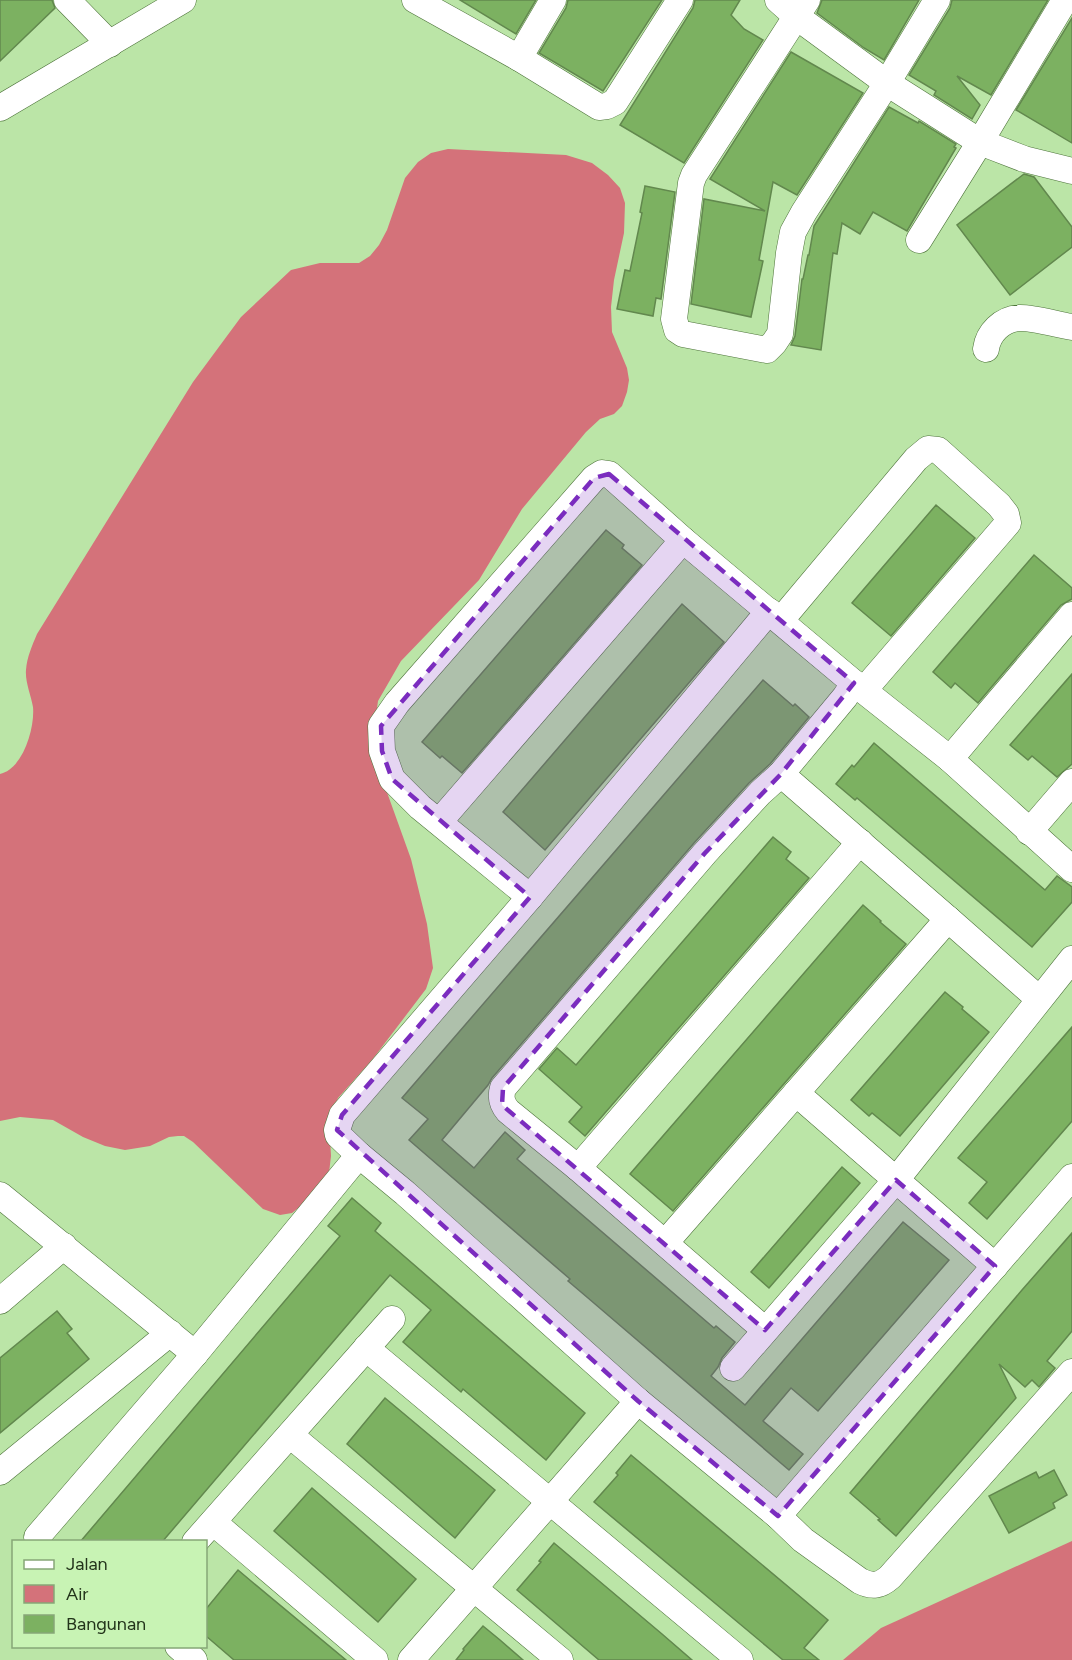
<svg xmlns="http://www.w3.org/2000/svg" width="1072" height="1660" font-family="Figtree,sans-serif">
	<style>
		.water { fill: #d4727a }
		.building { fill: #7cb161; stroke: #62884e; stroke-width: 1.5 }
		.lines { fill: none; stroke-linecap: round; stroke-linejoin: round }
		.minor-casing { stroke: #4d733a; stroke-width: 27 }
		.minor { stroke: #fff; stroke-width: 26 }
		.marked { fill: #7b2cbf; fill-opacity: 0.2; stroke: #7b2cbf; stroke-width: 4.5; stroke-dasharray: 12 8; stroke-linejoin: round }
	</style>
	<rect width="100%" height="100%" fill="#bbe5a7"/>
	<g class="water">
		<path d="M448 149 566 155 592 163 608 175 620 188 625 203 624 233 614 280 611 307 612 332 627 368 629 380 627 392 622 406 614 414 600 419 586 432 522 509 479 580 401 661 378 701 373 738 384 784 411 859 427 924 433 968 426 989 372 1060 338 1098 329 1119 331 1156 329 1173 307 1201 292 1213 280 1215 263 1209 193 1142 184 1136H178L169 1137 150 1146 125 1150 105 1146 83 1137 53 1120 20 1117 0 1121V774C23 769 35 728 33 707 31 695 25 682 26 670 27 657 32 646 37 634L193 382 241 317 291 270 320 263H359L370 256 379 245 387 230 405 178 418 162 431 153Z"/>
		<polygon points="1072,1541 1072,1660 843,1660 881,1628"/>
	</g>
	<g class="building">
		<polygon points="0,0 52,0 55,8 0,61"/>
		<polygon points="460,0 536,0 516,34"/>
		<polygon points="568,0 662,0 603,91 539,53 566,8"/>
		<polygon points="695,0 740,0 731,15 744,29 763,40 684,163 620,125 693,8"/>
		<polygon points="822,0 919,0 884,60 864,48 817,13"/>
		<polygon points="952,0 1048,0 991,95 957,76 980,105 972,119 934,95 936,91 909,75 950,8"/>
		<polygon points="1072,18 1072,143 1016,110"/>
		<polygon points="791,52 863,93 797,195 773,182 759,260 763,261 751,317 691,304 704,199 765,211 710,179"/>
		<polygon points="889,107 918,123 919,121 956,144 954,147 956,148 907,231 873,212 860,234 842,223 837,254 833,253 821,350 791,345 795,336 802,279 803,279 808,255 809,255 814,226"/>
		<polygon points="1024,174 1034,177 1072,227 1072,247 1010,295 957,225"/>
		<polygon points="645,186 675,192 661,299 656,298 653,316 617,309 625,270 630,271 642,213 640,212"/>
		<polygon points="936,505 975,538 891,636 852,603"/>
		<polygon points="606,530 624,545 622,548 642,565 462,773 442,756 440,758 422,742"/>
		<polygon points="1034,555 1072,588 1072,599 1061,605 978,703 955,683 951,688 933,672"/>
		<polygon points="682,604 724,642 545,850 503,812"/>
		<polygon points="1072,674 1072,764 1057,777 1032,756 1028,760 1010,745"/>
		<polygon points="763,680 793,706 795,704 809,717 770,764 749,783 694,843 492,1078 488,1085 442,1140 474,1168 505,1132 525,1150 517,1159 714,1328 716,1326 735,1342 722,1358 718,1367 711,1376 745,1405 903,1222 949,1260 818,1411 791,1388 763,1421 803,1454 789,1470 588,1298 568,1281 570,1279 409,1140 428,1119 402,1098"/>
		<polygon points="874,743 1045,890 1057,876 1072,887 1072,902 1032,947 857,798 855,800 836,784 852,765 854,767"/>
		<polygon points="773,837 791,852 786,859 809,878 585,1136 569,1122 582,1107 539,1069 557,1048 576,1065"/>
		<polygon points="863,905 881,921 880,922 906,944 673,1211 630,1174"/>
		<polygon points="945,992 963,1007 962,1009 989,1032 900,1136 872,1113 869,1116 851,1100"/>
		<polygon points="1072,1027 1072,1121 987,1219 969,1203 987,1182 958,1158"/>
		<polygon points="842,1167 860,1183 769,1288 751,1272"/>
		<polygon points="352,1198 381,1223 375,1231 585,1413 546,1460 463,1389 461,1392 403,1342 431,1310 390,1275 162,1542 80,1542 340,1236 328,1226"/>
		<polygon points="1072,1233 1072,1331 1047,1361 1055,1368 1039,1387 1032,1380 1025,1387 999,1364 1016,1398 896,1536 878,1520 880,1519 850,1493 1022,1290"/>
		<polygon points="57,1311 72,1329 67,1333 89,1359 0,1433 0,1358"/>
		<polygon points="385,1398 495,1490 455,1538 347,1444"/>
		<polygon points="631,1455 828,1620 804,1648 819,1660 783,1660 594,1502 618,1475 616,1473"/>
		<polygon points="1054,1470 1067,1495 1053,1503 1055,1508 1009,1533 989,1496 1036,1472 1039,1478"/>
		<polygon points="312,1488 416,1579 378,1622 274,1531"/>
		<polygon points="554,1543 662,1634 692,1660 599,1660 517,1590 541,1562 539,1561"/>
		<polygon points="238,1570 251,1581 346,1660 234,1660 206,1636 206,1609"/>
		<polygon points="483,1626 500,1640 523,1660 456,1660 464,1650 463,1649"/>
	</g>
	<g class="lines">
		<defs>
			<g id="minor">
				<polyline points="67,0 110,44"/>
				<polyline points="415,0 519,58 599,107 607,106 615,102 680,0"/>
				<polyline points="778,0 797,17 887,83 980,142 1024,159 1072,171"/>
				<polyline points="807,0 694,175 691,183 674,319 677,330 683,334 767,350 774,343 780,334 789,253 793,232 804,212 887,83 937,0"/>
				<polyline points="519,58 553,0"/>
				<polyline points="0,108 183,0"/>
				<polyline points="919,240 980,142 1065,0"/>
				<path d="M986 349C988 333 1002 319 1019 318 1031 317 1059 325 1072 327"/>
				<polyline points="781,620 916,459 928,449 938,450 999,505 1006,514 1008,523 864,690"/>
				<polyline points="950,759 1072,615"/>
				<polyline points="781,774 948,919"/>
				<polyline points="439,822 683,540"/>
				<polyline points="1029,832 1072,782"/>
				<polyline points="530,897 420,807 392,779 382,751 381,726 397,703 594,478 602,473 609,474 683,540 854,683 950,759 1072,869"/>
				<polyline points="796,1093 995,1266"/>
				<polyline points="359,1155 338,1135 337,1130 342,1115 530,897 769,611"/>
				<polyline points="578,1168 860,842"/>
				<polyline points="0,1195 195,1354"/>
				<polyline points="665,1243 948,919 1039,999"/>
				<polyline points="0,1301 64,1246"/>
				<path d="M765 1330 578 1168 508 1111C502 1104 500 1098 503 1088L705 853 760 793 781 774 845 697 854 683"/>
				<polyline points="366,1348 740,1660"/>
				<polyline points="733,1368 896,1180 1072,959"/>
				<polyline points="290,1435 560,1660"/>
				<polyline points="0,1472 170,1333"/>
				<polyline points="778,1516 1072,1177"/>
				<polyline points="213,1522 375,1660"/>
				<path d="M37 1537 195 1354 359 1155 405 1193 638 1401 778 1516 803 1540 860 1581C872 1587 880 1586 890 1577L1072 1372"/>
				<polyline points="195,1542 392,1319"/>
				<polyline points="178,1646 194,1660"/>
				<polyline points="411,1660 638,1401"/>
			</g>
		</defs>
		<use href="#minor" class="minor-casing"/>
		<use href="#minor" class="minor"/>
	</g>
	<path class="marked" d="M609 474 854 683 781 774 705 853 503 1088 502 1105 765 1330 896 1180 995 1266 778 1516 638 1401 337 1130 342 1115 530 897 392 779 382 751 381 726 594 478Z"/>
	<rect x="12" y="1540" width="195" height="108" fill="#c8f3b4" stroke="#86a777" stroke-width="1.5"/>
	<rect x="24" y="1560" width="30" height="9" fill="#ffffff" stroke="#86a777" stroke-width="1.5"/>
	<text x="66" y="1570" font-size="18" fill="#23341b">Jalan</text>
	<rect x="24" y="1585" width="30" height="18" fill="#d4727a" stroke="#86a777" stroke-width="1.5"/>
	<text x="66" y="1600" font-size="18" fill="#23341b">Air</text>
	<rect x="24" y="1615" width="30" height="18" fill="#7cb161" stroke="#86a777" stroke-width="1.5"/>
	<text x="66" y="1630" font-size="18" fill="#23341b">Bangunan</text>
</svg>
